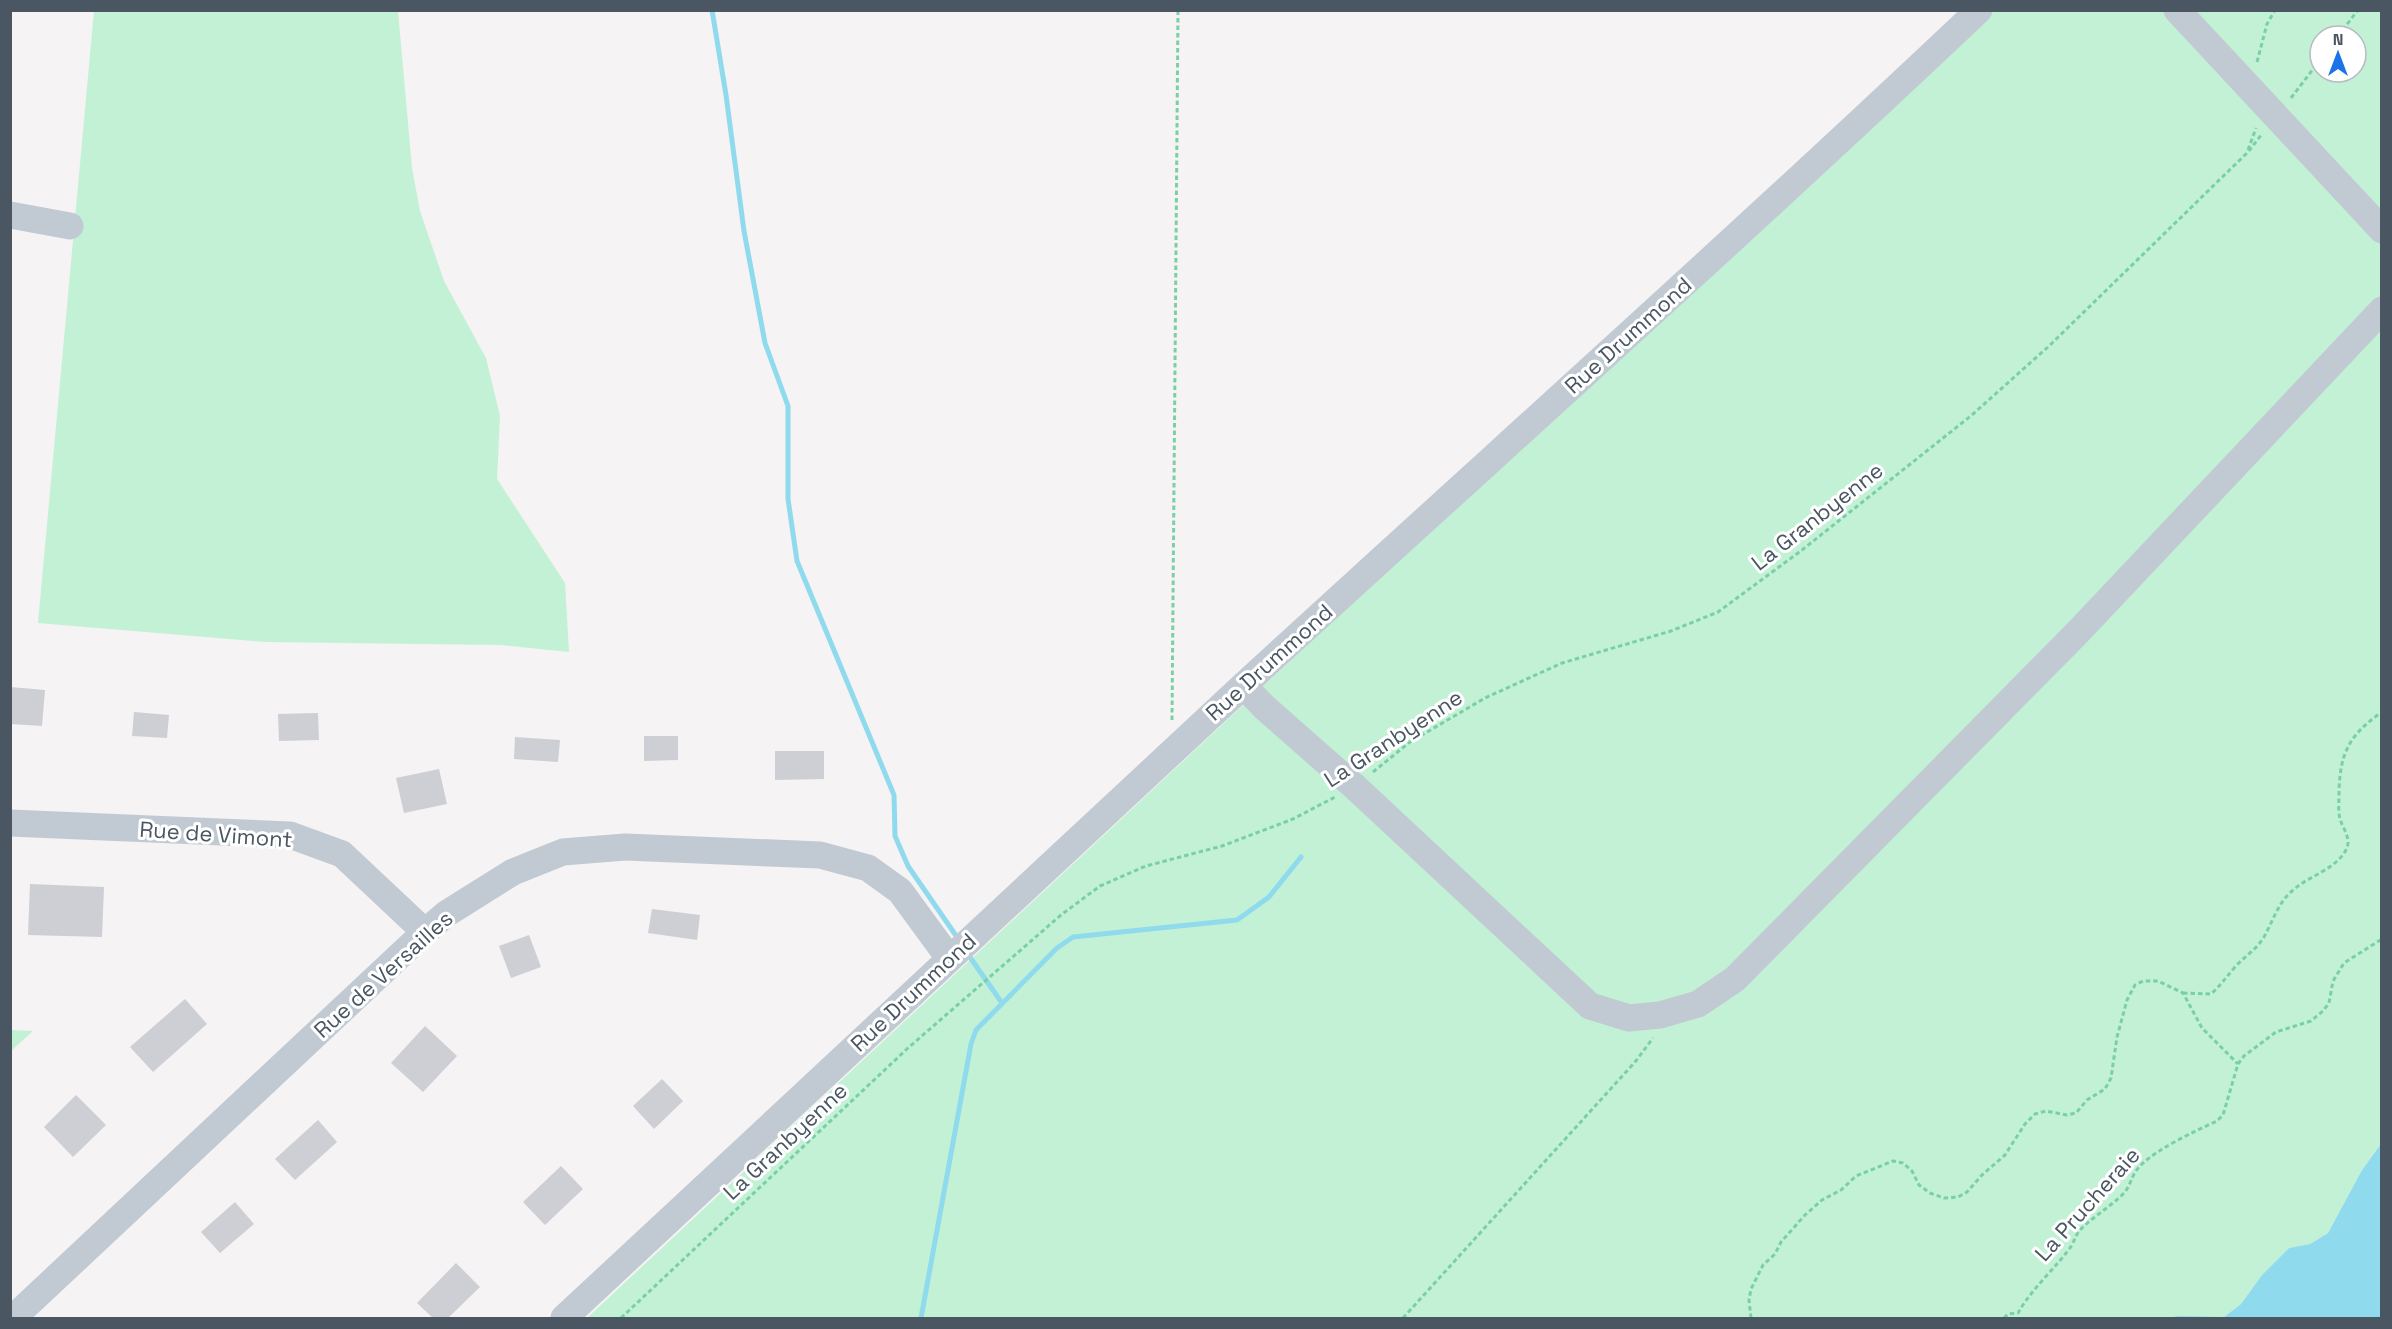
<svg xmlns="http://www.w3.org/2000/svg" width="2392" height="1329" font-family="'Space Grotesk',sans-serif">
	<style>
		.green { fill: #c3f1d5; fill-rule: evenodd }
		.water { fill: #90daee }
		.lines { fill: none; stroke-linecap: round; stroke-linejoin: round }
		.stream { stroke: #90daee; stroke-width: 5 }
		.building { fill: #cdcfd5 }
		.path { stroke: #7ad0a6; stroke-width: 3; stroke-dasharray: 4.5 3; stroke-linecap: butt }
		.minor { stroke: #c1cad2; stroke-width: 27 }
		.labels { text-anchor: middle; stroke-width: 6; stroke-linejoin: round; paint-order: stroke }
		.street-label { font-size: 22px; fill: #4a5661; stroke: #fff }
	</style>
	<rect width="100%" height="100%" fill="#f5f3f3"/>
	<g class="green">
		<polygon points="94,11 398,11 412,168 420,211 444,281 486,358 500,416 497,479 565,583 569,652 501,645 266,642 38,623"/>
		<path d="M1986 11H2381V1144L2362 1170 2328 1233 2310 1244 2289 1248 2262 1275 2241 1304 2224 1317 587 1318ZM2320 36H2356V72H2320Z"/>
		<polygon points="11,1030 33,1031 11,1051"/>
	</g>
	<polygon class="water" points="2381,1144 2381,1318 2168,1318 2178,1316 2224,1317 2241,1304 2262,1275 2289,1248 2310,1244 2328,1233 2362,1170"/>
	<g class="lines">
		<g class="stream">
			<polyline points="712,10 726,95 744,231 765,343 788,406 788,499 797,561 894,795 895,836 908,866 959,940"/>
			<polyline points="967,953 1002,1003"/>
			<polyline points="921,1318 971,1044 976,1030 1057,948 1073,937 1237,920 1269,897 1301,857"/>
		</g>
	</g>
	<g class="building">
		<polygon points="10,687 45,690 42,726 10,724"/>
		<polygon points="134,712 169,715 167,738 132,736"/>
		<polygon points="318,713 319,740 279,741 278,714"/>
		<polygon points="644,736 678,736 678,760 644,761"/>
		<polygon points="515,737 560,740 558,762 514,759"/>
		<polygon points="775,751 824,751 824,779 775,780"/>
		<polygon points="439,769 447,804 404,813 396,778"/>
		<polygon points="30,884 104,887 102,937 28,935"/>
		<polygon points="652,909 700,915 697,940 648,933"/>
		<polygon points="529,935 541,967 511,978 499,946"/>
		<polygon points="185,999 207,1024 153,1072 130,1047"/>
		<polygon points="425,1026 457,1056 423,1092 391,1063"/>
		<polygon points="662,1079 683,1101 654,1129 633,1106"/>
		<polygon points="76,1095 106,1125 73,1157 44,1127"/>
		<polygon points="318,1120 337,1142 295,1180 275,1159"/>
		<polygon points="561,1166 583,1189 545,1225 523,1202"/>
		<polygon points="235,1202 254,1224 220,1253 201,1232"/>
		<polygon points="456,1263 480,1287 448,1318 433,1318 417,1303"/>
	</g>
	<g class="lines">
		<g class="path">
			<polyline points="2338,36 2358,10"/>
			<polyline points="2257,62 2267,24 2275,10"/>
			<polyline points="2291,98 2320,60"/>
			<polyline points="2248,150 2256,128"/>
			<polyline points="1172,720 1178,10"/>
			<polyline points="1373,772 1410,742 1485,698 1562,663 1671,631 1718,612 1802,550 1972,415 2048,347 2248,152 2262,134"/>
			<path d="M2183 993 2211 994C2221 985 2227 976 2236 966 2245 956 2256 950 2264 937 2273 921 2278 903 2292 891 2308 876 2335 870 2346 850 2352 839 2343 829 2340 819 2338 811 2339 801 2339 792 2340 753 2349 735 2382 712"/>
			<polyline points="621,1318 908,1048 1061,915 1100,886 1146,866 1222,846 1293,819 1335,797"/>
			<polyline points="1403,1318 1635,1062 1653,1038"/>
			<polyline points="1751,1318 1749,1300 1751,1289 1763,1265 1775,1254 1781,1242 1805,1215 1822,1200 1841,1190 1856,1176 1893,1161 1903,1163 1912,1171 1919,1185 1930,1193 1944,1198 1958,1197 1967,1192 1982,1175 2005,1155 2025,1124 2035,1114 2046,1111 2067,1115 2076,1113 2087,1100 2105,1089 2111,1078 2117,1037 2127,1000 2135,985 2143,981 2158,981 2183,993 2202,1028 2238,1064"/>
			<path d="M2004 1318 2008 1314 2018 1313C2032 1288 2057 1267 2072 1245 2075 1239 2076 1234 2081 1229 2094 1216 2110 1207 2123 1194 2132 1185 2130 1175 2142 1164 2159 1148 2195 1131 2217 1121L2223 1115 2238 1064 2244 1056 2276 1032 2311 1021 2323 1011 2329 1003 2333 981 2344 963 2382 939"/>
		</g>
		<g class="minor">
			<polyline points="2177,10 2382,230"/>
			<polyline points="10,215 70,226"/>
			<polyline points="1244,686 1264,707 1355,787 1590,1006 1629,1018 1660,1015 1698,1004 1735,979 2078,632 2382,310"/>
			<polyline points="10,823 290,835 342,854 425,932"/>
			<polyline points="13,1318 425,932 446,914 513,872 563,852 625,847 820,855 868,868 900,891 949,958"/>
			<path d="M564 1318C790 1107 1016 895 1244 685 1489 460 1737 239 1979 10"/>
		</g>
	</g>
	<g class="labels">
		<g class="street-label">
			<text transform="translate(1628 335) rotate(-42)" y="8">Rue Drummond</text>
			<text transform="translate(1817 516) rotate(-38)" y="8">La Granbyenne</text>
			<text transform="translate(1269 662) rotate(-42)" y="8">Rue Drummond</text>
			<text transform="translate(1393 738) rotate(-33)" y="8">La Granbyenne</text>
			<text transform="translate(216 834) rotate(4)" y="8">Rue de Vimont</text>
			<text transform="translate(383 974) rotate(-42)" y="8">Rue de Versailles</text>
			<text transform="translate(913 992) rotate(-43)" y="8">Rue Drummond</text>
			<text transform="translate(785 1141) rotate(-43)" y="8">La Granbyenne</text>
			<text transform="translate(2087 1204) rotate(-48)" y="8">La Prucheraie</text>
		</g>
	</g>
	<rect width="2392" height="1329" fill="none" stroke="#4a5661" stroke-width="24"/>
	<g transform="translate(2338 54)"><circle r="28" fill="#ffffff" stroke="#b7bbc0" stroke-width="1.5"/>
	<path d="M0-4.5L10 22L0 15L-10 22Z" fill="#1a73e8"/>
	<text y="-9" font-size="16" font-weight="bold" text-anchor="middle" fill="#4a5661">N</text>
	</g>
</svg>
